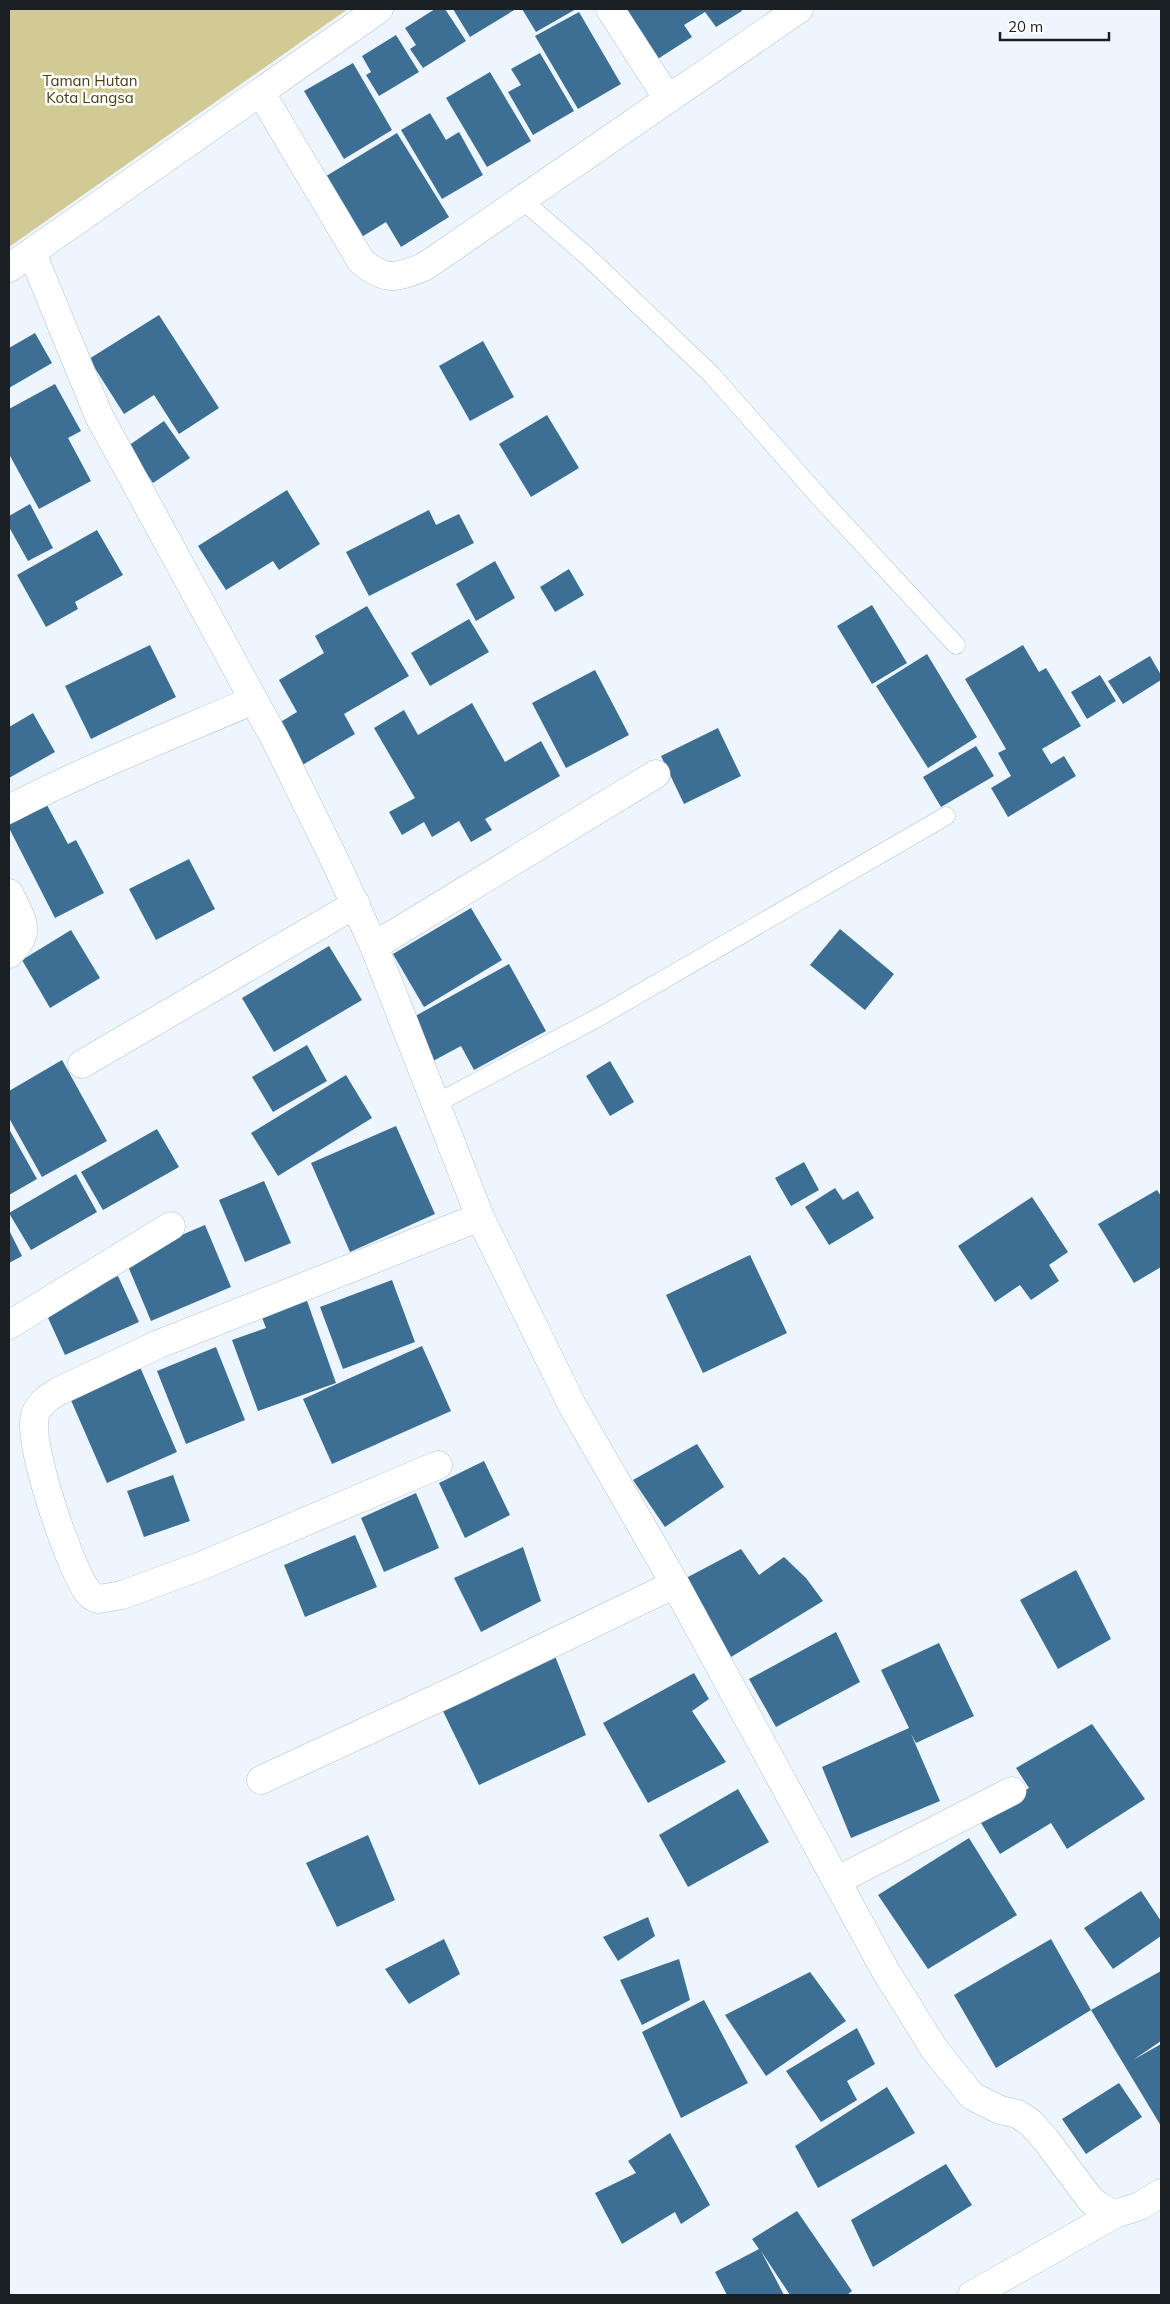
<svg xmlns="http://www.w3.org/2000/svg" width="1170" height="2304" font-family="Mulish,sans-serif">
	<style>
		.green { fill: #d2ca94 }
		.building { fill: #3d6e93 }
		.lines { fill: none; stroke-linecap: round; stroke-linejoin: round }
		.service-casing { stroke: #b1c0cd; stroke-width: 19 }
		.minor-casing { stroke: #b1c0cd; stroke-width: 29 }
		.service { stroke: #fff; stroke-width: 18 }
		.minor { stroke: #fff; stroke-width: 28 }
		.labels { text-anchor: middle; stroke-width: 5; stroke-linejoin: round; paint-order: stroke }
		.park-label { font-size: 15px; fill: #463f0f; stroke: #fff }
	</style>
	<rect width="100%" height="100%" fill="#edf6fe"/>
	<polygon class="green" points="9,9 348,9 9,247"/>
	<g class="building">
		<polygon points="435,9 445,9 466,41 423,68 410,49 416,45 405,28"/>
		<polygon points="453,9 516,9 470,37"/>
		<polygon points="522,9 576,9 536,32"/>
		<polygon points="619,9 741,9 742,11 716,27 705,12 684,25 692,37 653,62"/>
		<polygon points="579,12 621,84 578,109 535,36"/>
		<polygon points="396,35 419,72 379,96 366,75 371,72 362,56"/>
		<polygon points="540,53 574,111 533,135 508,92 521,85 511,69"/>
		<polygon points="353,63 392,130 344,159 304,91"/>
		<polygon points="490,72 531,141 487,167 446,98"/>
		<polygon points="430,113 446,140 459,132 483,175 442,199 401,130"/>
		<polygon points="397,133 449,217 401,247 386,222 360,238 323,178"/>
		<polygon points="159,315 219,408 179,434 154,395 124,414 89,359"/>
		<polygon points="35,333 52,363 9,388 9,348"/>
		<polygon points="483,341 514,397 470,421 439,366"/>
		<polygon points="55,384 81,431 68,438 91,481 39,509 9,454 9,409"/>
		<polygon points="547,415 579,468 531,497 499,444"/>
		<polygon points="164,421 190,458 153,483 128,446"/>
		<polygon points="287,490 320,544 279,570 273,561 226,590 198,546"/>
		<polygon points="30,504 53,548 28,561 9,527 9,516"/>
		<polygon points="429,510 436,525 459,514 474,543 369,596 346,552"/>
		<polygon points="97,530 123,575 75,602 78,609 46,627 17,575"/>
		<polygon points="495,561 515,598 476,621 456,584"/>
		<polygon points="569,569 584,595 555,612 540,587"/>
		<polygon points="872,605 907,663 872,684 837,626"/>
		<polygon points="367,606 409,676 344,714 355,734 299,767 274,726 297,712 279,680 324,653 315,636"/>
		<polygon points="469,619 489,652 430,686 411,653"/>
		<polygon points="150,645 176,697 91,739 65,686"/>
		<polygon points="1023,645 1039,672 1046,668 1081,726 1042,749 1051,764 1064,756 1076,776 1008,817 991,788 1011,776 998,753 1006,749 965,679"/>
		<polygon points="927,654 977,737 928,768 876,686"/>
		<polygon points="1150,656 1161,675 1161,680 1123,704 1108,681"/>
		<polygon points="595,670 629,735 566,768 532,703"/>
		<polygon points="1100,675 1116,701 1087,719 1071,692"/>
		<polygon points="472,703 505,762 541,741 560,776 485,819 492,830 471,842 459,821 432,837 424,822 402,835 389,812 415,798 374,728 404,710 418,735"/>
		<polygon points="33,713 55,752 9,778 9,727"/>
		<polygon points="718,728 741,776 684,804 661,756"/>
		<polygon points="976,746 994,776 941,807 923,777"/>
		<polygon points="47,805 68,844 76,840 104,893 55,918 9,828 9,825"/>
		<polygon points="189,859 215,909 156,940 129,889"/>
		<polygon points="471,908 502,960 424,1007 393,954"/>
		<polygon points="840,929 894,974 865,1010 810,965"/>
		<polygon points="71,930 100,978 50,1008 22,960"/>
		<polygon points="329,946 362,1000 274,1052 242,998"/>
		<polygon points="509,964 546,1031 474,1070 461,1046 433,1061 410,1019"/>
		<polygon points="307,1045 327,1081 273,1112 252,1077"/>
		<polygon points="62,1060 107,1141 42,1177 9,1118 9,1091"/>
		<polygon points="610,1061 634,1102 610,1116 586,1076"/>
		<polygon points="346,1075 372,1118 278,1176 251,1133"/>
		<polygon points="396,1126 435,1214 350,1252 311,1163"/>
		<polygon points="9,1129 37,1179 9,1195"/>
		<polygon points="157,1129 179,1167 103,1210 81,1172"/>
		<polygon points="804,1162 819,1190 791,1206 775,1178"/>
		<polygon points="76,1174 97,1212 31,1250 9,1213"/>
		<polygon points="264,1181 291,1243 245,1262 219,1200"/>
		<polygon points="835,1188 843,1200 858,1191 874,1218 829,1245 805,1207"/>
		<polygon points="1157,1190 1161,1196 1161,1267 1134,1283 1098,1224"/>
		<polygon points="1032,1197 1068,1252 1049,1265 1059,1281 1031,1300 1020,1285 995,1302 958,1246"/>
		<polygon points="205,1225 231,1287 151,1321 125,1259"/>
		<polygon points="9,1230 22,1256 9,1263"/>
		<polygon points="750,1255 787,1333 703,1373 666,1295"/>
		<polygon points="118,1276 139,1322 65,1355 44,1309"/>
		<polygon points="392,1280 415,1342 343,1369 320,1307"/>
		<polygon points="306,1298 336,1383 258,1411 232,1340 266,1328 261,1315"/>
		<polygon points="422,1346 451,1411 332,1464 303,1399"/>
		<polygon points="216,1347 245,1420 186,1444 157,1371"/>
		<polygon points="140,1367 177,1452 107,1483 70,1398"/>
		<polygon points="697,1444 724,1487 665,1527 633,1480"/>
		<polygon points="484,1461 510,1515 465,1538 439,1483"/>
		<polygon points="173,1475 190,1521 144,1537 127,1491"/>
		<polygon points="416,1493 439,1548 384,1572 361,1518"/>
		<polygon points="355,1535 377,1587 305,1617 284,1565"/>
		<polygon points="523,1547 541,1601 481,1632 454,1578"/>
		<polygon points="741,1549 759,1575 784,1557 806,1578 823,1601 731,1657 686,1578"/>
		<polygon points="1076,1570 1111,1639 1058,1669 1020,1600"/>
		<polygon points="836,1632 860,1682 776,1727 749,1679"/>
		<polygon points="939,1643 974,1716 916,1743 911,1734 940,1801 851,1838 822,1767 909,1728 881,1670"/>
		<polygon points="553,1651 586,1735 479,1785 439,1703"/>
		<polygon points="694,1673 709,1699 692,1711 726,1762 648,1803 603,1723"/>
		<polygon points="1092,1724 1145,1799 1067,1849 1051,1823 1000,1854 978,1818 1029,1788 1016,1768"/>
		<polygon points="738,1789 769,1842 688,1887 659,1835"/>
		<polygon points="368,1835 395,1900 337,1927 306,1863"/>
		<polygon points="969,1838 1017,1915 928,1969 878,1895"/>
		<polygon points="1141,1891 1161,1921 1161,1936 1113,1969 1084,1928"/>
		<polygon points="648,1917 655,1936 618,1961 603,1937"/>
		<polygon points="444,1939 460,1974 409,2004 385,1969"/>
		<polygon points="1051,1939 1091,2010 996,2068 954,1995"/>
		<polygon points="679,1959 690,2000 642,2025 620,1980"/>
		<polygon points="1161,1971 1161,2041 1133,2060 1161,2044 1161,2126 1091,2010"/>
		<polygon points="810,1972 846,2021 766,2076 725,2015"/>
		<polygon points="704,2000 748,2083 681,2118 642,2032"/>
		<polygon points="857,2028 875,2064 847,2081 857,2100 821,2122 786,2071"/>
		<polygon points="1119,2083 1142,2117 1086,2154 1062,2119"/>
		<polygon points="887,2087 915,2133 818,2188 795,2146"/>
		<polygon points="670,2133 710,2205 681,2224 675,2212 622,2244 595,2193 636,2173 628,2161"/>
		<polygon points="946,2164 972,2205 873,2267 851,2220"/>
		<polygon points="797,2211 852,2291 847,2295 790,2295 761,2251 784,2295 727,2295 715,2272 759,2249 752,2239"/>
	</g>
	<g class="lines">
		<defs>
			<g id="service">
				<polyline points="521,199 588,257 711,374 821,499 956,645"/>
				<polyline points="435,1104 599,1017 946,816"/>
			</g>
			<g id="minor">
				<polyline points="610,9 668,99"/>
				<path d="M261 93 361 261C386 282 396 278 424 267L799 9"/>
				<polyline points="32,253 99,416 275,739 336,863 374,946 480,1217 572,1405 675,1584 885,1970 935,2050 972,2096 1000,2110 1018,2114 1031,2123 1046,2140 1090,2199 1098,2206 1115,2214 1140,2206 1161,2193"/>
				<polyline points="9,268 379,9"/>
				<path d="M9 809C88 768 172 735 254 700"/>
				<path d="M9 893C21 920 34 930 9 954"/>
				<polyline points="374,946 656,774"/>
				<polyline points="82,1064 356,904"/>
				<polyline points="9,1325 171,1226"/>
				<path d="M438 1465 201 1566 122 1595 99 1599C94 1598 90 1595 87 1591 69 1565 27 1444 35 1415 39 1403 49 1397 59 1391L159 1344 480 1217"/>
				<polyline points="261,1780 466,1685 675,1584"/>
				<polyline points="838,1880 1012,1791"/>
				<polyline points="972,2295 1115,2214"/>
			</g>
		</defs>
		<use href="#service" class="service-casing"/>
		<use href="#minor" class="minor-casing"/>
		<use href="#service" class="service"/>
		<use href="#minor" class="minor"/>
	</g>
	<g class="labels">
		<g class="park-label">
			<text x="90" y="86">Taman Hutan<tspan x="90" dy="17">Kota Langsa</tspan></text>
		</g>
	</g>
	<rect width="1170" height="2304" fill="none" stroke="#1a1f24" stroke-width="20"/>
	<path d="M1000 32v8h109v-8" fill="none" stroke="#1a1f24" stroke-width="2.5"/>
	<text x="1008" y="32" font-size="15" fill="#1a1f24" stroke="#ffffff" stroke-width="4" paint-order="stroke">20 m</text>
</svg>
